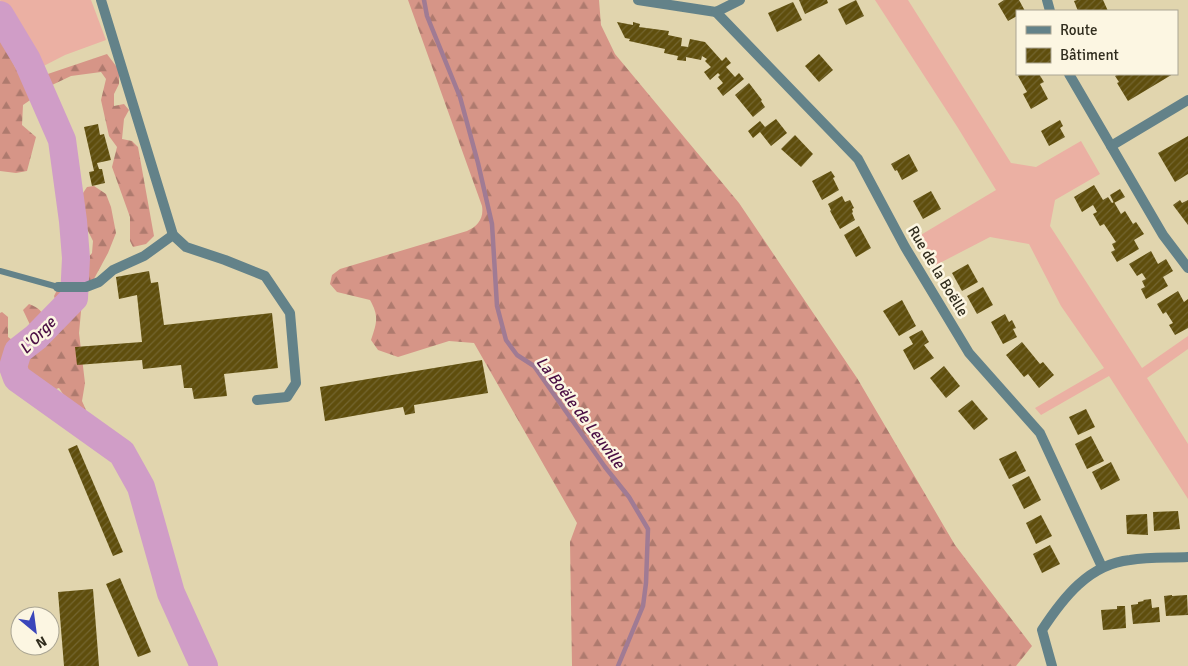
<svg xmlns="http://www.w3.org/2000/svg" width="1188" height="666" font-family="Signika,sans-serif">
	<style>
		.grass { fill: #ebb0a3 }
		.forest { fill: url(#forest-firs) }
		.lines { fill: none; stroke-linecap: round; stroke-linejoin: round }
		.stream { stroke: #a07b94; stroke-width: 4.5 }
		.river { stroke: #d09dc7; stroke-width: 28 }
		.building { fill: url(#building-hatch) }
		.service { stroke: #638289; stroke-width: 6 }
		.minor { stroke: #638289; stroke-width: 10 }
		.labels { text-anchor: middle; stroke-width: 5; stroke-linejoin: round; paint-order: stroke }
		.street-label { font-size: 15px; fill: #312d1e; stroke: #fcf6e2 }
		.water-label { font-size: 16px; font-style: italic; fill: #4a0e44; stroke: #fcf6e2 }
	</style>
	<defs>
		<pattern id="forest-firs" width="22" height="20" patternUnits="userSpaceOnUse" patternTransform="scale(1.25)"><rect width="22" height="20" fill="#d69587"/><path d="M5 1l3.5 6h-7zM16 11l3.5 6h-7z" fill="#ae7a6e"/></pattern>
		<pattern id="building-hatch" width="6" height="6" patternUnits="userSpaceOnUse" patternTransform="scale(1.25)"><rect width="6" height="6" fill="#5f4e0d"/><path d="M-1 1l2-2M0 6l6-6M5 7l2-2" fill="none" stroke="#736530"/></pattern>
	</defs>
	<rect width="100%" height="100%" fill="#e1d5ae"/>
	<g class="grass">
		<polygon points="0,0 91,0 106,40 65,55 30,73"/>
		<polygon points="875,0 908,0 1011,163 1036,167 1081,141 1100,174 1055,200 1050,226 1142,368 1188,336 1188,349 1147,378 1188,444 1188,499 1109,376 1041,415 1035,408 1104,368 1061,306 1029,244 990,237 934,266 919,236 996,190 958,128"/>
	</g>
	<g class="forest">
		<path d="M408 0H599L601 25 615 54 739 203 857 378 955 545 1032 646 1016 666H572L570 542 577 523 474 343 449 341 398 357 378 350 371 340C377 322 379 316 370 300L337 292 330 284 332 275 340 269 467 231C478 226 484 218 482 206Z"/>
		<polygon points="0,35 15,67 27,81 107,54 119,70 119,84 114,94 114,106 124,104 129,110 124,119 122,139 132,141 138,147 154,236 146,244 133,247 130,241 130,217 112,167 117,147 109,136 101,100 106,79 101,72 71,76 52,85 23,105 22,125 36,137 27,171 16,173 0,171"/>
		<path d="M94 186 106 194 111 207 116 233 108 253 82 301 79 333 85 383 82 401 86 410 80 417 73 415 69 403 59 388 50 391 26 374 5 371 0 366V313L2 312 8 317V337L15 342 23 338 32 329 23 310 29 304C50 312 39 320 51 332L58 330 61 320 54 296 57 290 68 286 74 275 92 253 93 241 85 225 79 199 87 187Z"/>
	</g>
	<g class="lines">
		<polyline class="stream" points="424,0 427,16 460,97 478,163 492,224 497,306 506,340 517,355 534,366 605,467 629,497 648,529 646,583 643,606 618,666"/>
		<polyline class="river" points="0,15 27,60 62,140 73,221 76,258 74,298 36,337 18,351 13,367 17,378 122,453 141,487 171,593 204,666"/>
	</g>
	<g class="building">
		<polygon points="799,0 827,0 828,3 805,14"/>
		<polygon points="856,0 864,16 846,25 838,9"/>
		<polygon points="1004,0 1019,0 1025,11 1017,11 1017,16 1008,21 998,4"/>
		<polygon points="1077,0 1103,0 1108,11 1078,11 1074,1"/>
		<polygon points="793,2 802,20 777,32 768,13"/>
		<polygon points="617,22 633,25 633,22 640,24 639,27 669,31 668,35 682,38 681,46 688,47 690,39 705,42 722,61 726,57 731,63 726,67 735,77 739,73 744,79 723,96 717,88 723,83 718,77 720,75 718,73 710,80 704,72 711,67 705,61 707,59 702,56 701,60 686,57 686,61 677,60 678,56 664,53 665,49 629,41 630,39 625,38"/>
		<polygon points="819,54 833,70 819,82 805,66"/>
		<polygon points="1021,74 1039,74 1044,82 1040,84 1048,99 1031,109 1023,94 1027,92 1018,76"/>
		<polygon points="1118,74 1173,74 1128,101 1117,83 1119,82 1115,76"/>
		<polygon points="749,83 762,100 761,101 765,107 753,117 735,95"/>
		<polygon points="776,119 787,133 771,146 760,132 753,138 748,131 760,121 765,127"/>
		<polygon points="1060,120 1063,126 1060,128 1065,137 1049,146 1041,131"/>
		<polygon points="98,124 100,135 104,134 111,160 97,163 99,169 102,169 105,183 92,186 89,172 94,171 84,127"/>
		<polygon points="795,135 813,154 801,167 781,149"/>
		<polygon points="1188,136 1188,174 1175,182 1158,153"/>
		<polygon points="909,154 918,171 902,180 897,170 895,171 891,164"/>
		<polygon points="831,171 835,177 833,178 839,190 822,200 812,181"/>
		<polygon points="1094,185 1103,200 1108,197 1112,203 1114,202 1121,214 1125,211 1133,224 1136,222 1144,234 1134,240 1139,249 1117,262 1111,252 1115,250 1112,244 1116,242 1104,224 1100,226 1093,214 1097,212 1093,205 1082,212 1074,197"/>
		<polygon points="1120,189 1125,197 1114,203 1110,195"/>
		<polygon points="931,191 941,209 923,219 913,201"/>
		<polygon points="842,196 845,202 850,200 854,208 852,209 853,212 852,213 855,220 840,229 830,211 831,210 828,204"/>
		<polygon points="1180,200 1182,203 1188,200 1188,225 1173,205"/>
		<polygon points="859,226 871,248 856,257 844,235"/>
		<polygon points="1151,251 1158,264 1166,259 1173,271 1163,277 1168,286 1146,299 1141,289 1145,287 1142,281 1146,279 1142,273 1137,276 1129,264"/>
		<polygon points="968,264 978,282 962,291 952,273"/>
		<polygon points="149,271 151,283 158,282 164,325 272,313 278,368 224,374 227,396 194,399 192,388 184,388 181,365 143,369 142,360 77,365 75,347 142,342 137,295 119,299 116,277"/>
		<polygon points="983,287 993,305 977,314 967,296"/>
		<polygon points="1178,291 1184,302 1188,299 1188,328 1175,335 1169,325 1173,323 1166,312 1163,314 1157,304"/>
		<polygon points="902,300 916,326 899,336 883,311"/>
		<polygon points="1005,314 1009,322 1012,320 1016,328 1013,329 1017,337 1003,344 991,322"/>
		<polygon points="922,330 929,342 924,345 934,358 914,370 903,350 913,344 909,337"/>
		<polygon points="1022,342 1040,364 1043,362 1054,375 1039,388 1028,374 1024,377 1006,355"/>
		<polygon points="482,360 488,393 414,405 415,413 405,415 403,407 325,421 320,387"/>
		<polygon points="944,366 960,386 946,398 930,378"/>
		<polygon points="972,400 988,419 974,430 958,411"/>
		<polygon points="1086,409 1095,427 1078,435 1069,417"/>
		<polygon points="1091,436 1104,461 1087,469 1075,444"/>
		<polygon points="77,445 123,552 113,556 68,449"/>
		<polygon points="1016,451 1026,471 1009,479 999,459"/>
		<polygon points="1111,462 1120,480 1101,490 1092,472"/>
		<polygon points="1029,476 1041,500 1024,509 1012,485"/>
		<polygon points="1178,511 1180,529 1154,531 1153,512"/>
		<polygon points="1147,514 1148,535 1127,534 1126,515"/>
		<polygon points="1041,515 1052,536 1036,544 1026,523"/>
		<polygon points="1050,545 1060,564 1042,573 1033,554"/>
		<polygon points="120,578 151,652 138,657 106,584"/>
		<polygon points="93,589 99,666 64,666 58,592"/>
		<polygon points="1172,595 1172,596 1187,595 1188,615 1166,616 1164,596"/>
		<polygon points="1151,599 1152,608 1159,607 1160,622 1133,624 1131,605 1138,604 1138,602 1144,601 1143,600"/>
		<polygon points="1117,606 1125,606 1126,628 1103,630 1101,610 1117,609"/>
	</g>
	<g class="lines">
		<polyline class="service" points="0,271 58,287"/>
		<g class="minor">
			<polyline points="101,0 173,235 186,247 225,260 265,276 290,313 296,383 287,397 257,400"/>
			<polyline points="638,0 716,12 740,0"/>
			<polyline points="1047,0 1050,11"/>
			<polyline points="716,12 858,159 905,247 969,353 1040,433 1102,567"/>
			<polyline points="1069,74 1163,235 1188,268"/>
			<polyline points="1111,146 1188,100"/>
			<polyline points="58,287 86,287 99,282 113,270 144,256 173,235"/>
			<path d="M1052 666 1042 630C1063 598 1089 564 1130 560 1149 557 1169 558 1188 557"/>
		</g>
	</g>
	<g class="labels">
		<g class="street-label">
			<text transform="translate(938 271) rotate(59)" y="5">Rue de la Boëlle</text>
		</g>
		<g class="water-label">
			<text transform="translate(37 335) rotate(-46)" y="6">L'Orge</text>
			<text transform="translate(581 412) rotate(53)" y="6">La Boële de Leuville</text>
		</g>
	</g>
	<rect x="1016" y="10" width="162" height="65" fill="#fcf6e2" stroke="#aba694"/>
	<rect x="1026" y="26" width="25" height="8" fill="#638289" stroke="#aba694"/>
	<text x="1060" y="35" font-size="15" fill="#312d1e">Route</text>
	<rect x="1026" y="48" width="25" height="15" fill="url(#building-hatch)" stroke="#aba694"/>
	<text x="1060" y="60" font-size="15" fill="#312d1e">Bâtiment</text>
	<g transform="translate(35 631) rotate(151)"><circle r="24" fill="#fcf6e2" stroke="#aba694"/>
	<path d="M0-4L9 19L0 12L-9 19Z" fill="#3a46ba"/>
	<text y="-8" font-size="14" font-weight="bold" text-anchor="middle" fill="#312d1e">N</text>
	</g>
</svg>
